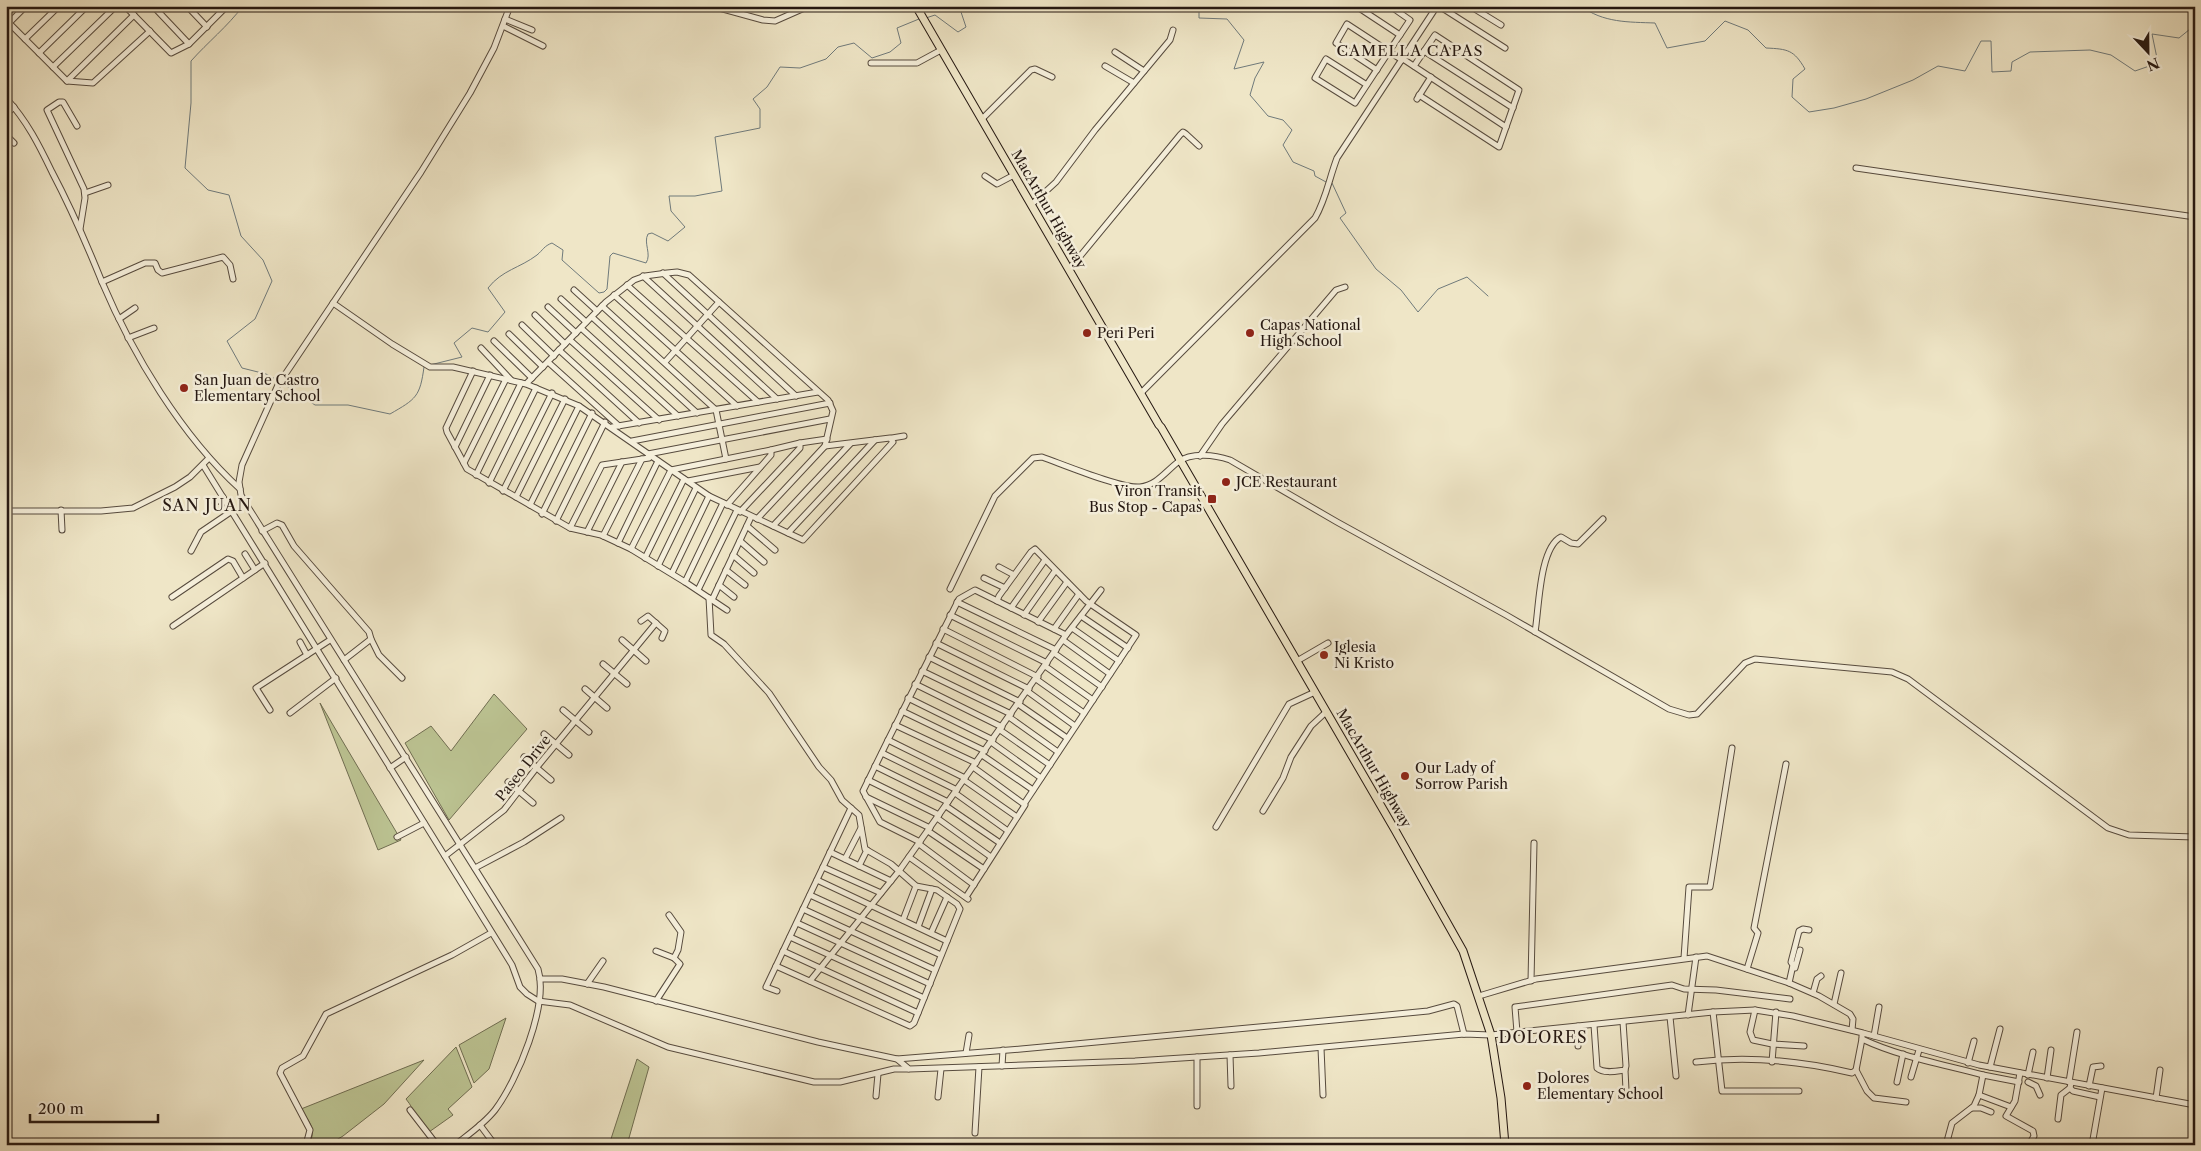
<svg xmlns="http://www.w3.org/2000/svg" width="2201" height="1151" font-family="'Libre Caslon Text',serif">
	<style>
		.green { fill: #bcc493; stroke: #706e52 }
		.lines { fill: none; stroke-linecap: round; stroke-linejoin: round }
		.stream { stroke: #6f7a7b; stroke-width: 1 }
		.minor-casing { stroke: #574b3e; stroke-width: 7 }
		.highway-casing { stroke: #241711; stroke-width: 9 }
		.minor { stroke: #f5efdb; stroke-width: 5 }
		.highway { stroke: #efe6c7; stroke-width: 7 }
		.poi-dot { fill: #8f2418; stroke: #f5efdb; stroke-width: 2 }
		.labels { text-anchor: middle; stroke-width: 5; stroke-linejoin: round; paint-order: stroke }
		.street-label { font-size: 14px; fill: #241711; stroke: #f5efdb }
		.poi-label { font-size: 14px; fill: #241711; stroke: #f5efdb; text-anchor: start }
		.neighbourhood-label { font-size: 15px; letter-spacing: 1px; fill: #241711; stroke: #f5efdb }
		.quarter-label { font-size: 16px; letter-spacing: 1px; fill: #241711; stroke: #f5efdb }
	</style>
	<rect width="100%" height="100%" fill="#efe6c7"/>
	<filter id="stains"><feTurbulence type="fractalNoise" baseFrequency=".004" numOctaves="4"/><feColorMatrix values="0 0 0 0 .2 0 0 0 0 .09 0 0 0 0 .02 0 0 0 .5 -.17"/></filter>
	<radialGradient id="worn" r=".72"><stop offset=".6" stop-color="#630" stop-opacity="0"/><stop offset="1" stop-color="#630" stop-opacity=".3"/></radialGradient>
	<g class="green">
		<polygon points="494,694 527,729 449,820 405,743 431,726 451,751"/>
		<polygon points="320,703 401,840 378,850"/>
		<polygon points="506,1018 489,1069 474,1083 459,1045"/>
		<path d="M456 1047 472 1087 448 1109 453 1115 429 1132C418 1123 415 1110 406 1099Z"/>
		<polygon points="637,1059 649,1067 627,1145 609,1145"/>
		<path d="M424 1060 384 1104 343 1136 328 1145H308C318 1130 309 1122 301 1109Z"/>
	</g>
	<g class="lines">
		<g class="stream">
			<path d="M243 6C227 27 208 42 191 61V103L185 168 208 190 229 195 241 236 263 260 272 281 255 319 227 341 242 368 266 374 279 381"/>
			<polyline points="1004,6 1009,11 1011,6"/>
			<polyline points="1199,6 1199,18 1227,19 1244,40 1234,69 1264,62 1255,78 1250,95 1268,116 1283,120 1292,130 1283,145 1293,162 1314,171 1315,176 1326,182"/>
			<path d="M1581 6C1603 23 1629 22 1655 23L1667 48 1705 41 1725 21 1748 30 1766 48C1788 49 1794 50 1805 69L1793 79 1792 97 1809 112 1834 108 1866 99 1913 80 1938 66 1965 71 1981 41H1991L1992 72 2011 71 2012 62 2030 52 2090 50 2111 55 2135 71 2158 63 2152 34 2179 38 2195 25"/>
			<polyline points="926,18 935,15 958,32 966,27 959,6"/>
			<polyline points="1330,183 1332,183 1346,213 1340,218 1376,269 1401,290 1418,312 1438,289 1467,277 1488,296"/>
			<path d="M430 365 462 357 454 343 472 328 488 332 505 312 488 288C502 270 520 268 537 255 543 250 544 246 552 243L563 250 562 260 599 293 604 292 607 289 610 256 613 253 646 263C652 254 643 243 648 234L652 233 668 241 685 227 671 211 669 196H695L722 191 715 137 760 128V109L753 99 767 87 780 67 800 68 826 59 838 47 854 43 872 58 890 52 901 43 897 28 919 19"/>
			<path d="M282 383 315 405H348L390 414C416 399 420 397 424 367"/>
		</g>
		<defs>
			<g id="minor">
				<polyline points="125,6 171,53 189,44 227,6"/>
				<polyline points="153,6 189,44"/>
				<polyline points="187,6 207,27"/>
				<polyline points="712,6 763,20 775,21 809,6"/>
				<polyline points="1356,6 1400,35"/>
				<polyline points="1439,6 1505,48"/>
				<polyline points="1470,6 1501,25"/>
				<polyline points="505,19 532,30"/>
				<polyline points="6,20 67,81 93,83 150,31"/>
				<polyline points="9,23 26,6"/>
				<polyline points="503,26 543,46"/>
				<polyline points="25,39 59,6"/>
				<polyline points="1424,51 1513,108"/>
				<polyline points="1115,52 1144,71"/>
				<polyline points="39,53 87,6"/>
				<polyline points="1403,59 1506,127"/>
				<polyline points="871,63 917,63 941,50"/>
				<polyline points="1105,66 1134,83"/>
				<polyline points="1414,66 1435,35 1519,90 1499,147 1419,95"/>
				<polyline points="53,67 116,6"/>
				<polyline points="1377,70 1336,43 1347,24 1402,60"/>
				<polyline points="67,81 134,15"/>
				<path d="M1367 85 1326 59 1315 78 1355 103C1373 75 1392 47 1410 20L1390 6"/>
				<path d="M6 98C27 121 39 145 52 172 71 208 87 245 102 282 133 355 181 435 240 489"/>
				<polyline points="1417,99 1431,77"/>
				<polyline points="6,114 14,107"/>
				<polyline points="982,119 1031,70 1035,69 1052,77"/>
				<polyline points="77,126 63,102 59,102 47,110 84,189 85,198 80,229"/>
				<polyline points="6,135 14,143"/>
				<polyline points="1856,168 2195,217"/>
				<polyline points="985,176 997,184 1014,175"/>
				<polyline points="85,193 108,185"/>
				<polyline points="1032,204 1056,182 1095,130 1170,40 1173,30"/>
				<polyline points="1072,266 1180,135 1183,132 1186,134 1199,146"/>
				<polyline points="663,273 796,396"/>
				<polyline points="643,276 777,399"/>
				<polyline points="102,282 145,263 155,263 158,270 162,273 223,257 230,265 233,279"/>
				<polyline points="627,285 758,402"/>
				<polyline points="574,290 597,311"/>
				<polyline points="614,295 737,406"/>
				<polyline points="561,299 586,322"/>
				<polyline points="333,303 392,344 430,367 453,367 526,384 579,406 709,496 803,540 893,442 890,438 825,446 833,411 828,400 689,275 677,272 667,273 645,276 634,280 606,302 526,384"/>
				<polyline points="602,306 716,410 726,459"/>
				<polyline points="548,307 576,333"/>
				<polyline points="535,315 565,344"/>
				<polyline points="592,317 697,413"/>
				<polyline points="119,319 135,308"/>
				<polyline points="522,325 554,356"/>
				<polyline points="581,328 678,416"/>
				<polyline points="509,334 543,367"/>
				<polyline points="128,338 154,328"/>
				<polyline points="570,340 659,420"/>
				<polyline points="494,341 532,378"/>
				<polyline points="481,348 511,380"/>
				<polyline points="559,350 639,423"/>
				<polyline points="548,362 619,426"/>
				<polyline points="665,362 719,302"/>
				<polyline points="473,371 446,428 447,432 467,469 570,528 601,535 631,549 685,582 727,610"/>
				<path d="M1141 393 1315 218C1326 199 1329 179 1337 158L1437 6"/>
				<polyline points="612,427 818,392"/>
				<polyline points="892,438 904,436"/>
				<polyline points="632,441 830,403"/>
				<polyline points="800,443 827,439"/>
				<polyline points="455,447 490,375"/>
				<polyline points="648,454 830,419"/>
				<polyline points="1200,456 1222,424 1336,290 1345,287"/>
				<polyline points="464,463 506,379"/>
				<polyline points="203,465 467,892 512,965 520,987 527,994 538,1001 570,1005 668,1047 814,1082 840,1082 894,1069 908,1069"/>
				<polyline points="476,475 521,383"/>
				<polyline points="688,481 760,467"/>
				<polyline points="489,483 536,388"/>
				<polyline points="503,491 552,393"/>
				<polyline points="516,497 565,399"/>
				<polyline points="215,503 223,497"/>
				<polyline points="530,505 579,406"/>
				<polyline points="61,510 62,530"/>
				<polyline points="6,511 101,511 133,508 175,487 190,477 209,458"/>
				<polyline points="740,512 800,448 800,443 771,450"/>
				<polyline points="542,514 592,413"/>
				<polyline points="757,519 825,446"/>
				<polyline points="556,521 605,422"/>
				<polyline points="747,526 775,550"/>
				<polyline points="773,526 850,444"/>
				<polyline points="570,528 602,465 649,458 651,456"/>
				<polyline points="262,531 277,523 282,525 294,546 369,632 371,639 344,660"/>
				<polyline points="587,532 622,462"/>
				<polyline points="788,533 875,440"/>
				<polyline points="603,536 642,459"/>
				<polyline points="740,541 764,562"/>
				<polyline points="618,543 658,461"/>
				<polyline points="631,549 671,470 771,450 771,455 727,505"/>
				<polyline points="191,551 201,532 232,511"/>
				<polyline points="245,554 255,570"/>
				<polyline points="733,555 754,573"/>
				<polyline points="645,558 684,479"/>
				<polyline points="658,566 696,488"/>
				<polyline points="999,567 1014,575"/>
				<polyline points="726,570 745,585"/>
				<polyline points="672,573 709,496"/>
				<polyline points="984,578 1005,588"/>
				<polyline points="685,582 723,503"/>
				<polyline points="719,585 734,597"/>
				<path d="M950 589 995 496 1033 458 1042 457C1062 464 1122 489 1140 487 1157 485 1165 472 1178 462 1192 452 1215 455 1230 460L1337 522 1506 615 1669 709 1689 715 1697 714 1745 663 1755 659 1892 672 1908 679 2108 828 2129 835 2195 837"/>
				<polyline points="698,590 737,510"/>
				<polyline points="172,597 228,559 233,561 243,578"/>
				<polyline points="709,598 711,635 724,644 769,693 819,767 831,780 842,800 859,815 865,849 891,864 916,886 937,890 957,904 960,909 914,1023 910,1026 776,966"/>
				<polyline points="712,600 751,517"/>
				<polyline points="997,601 999,596 1031,552 1035,549 1086,601 1136,635 1024,804"/>
				<polyline points="957,602 1056,650"/>
				<polyline points="1011,608 1045,560"/>
				<polyline points="950,615 1047,663"/>
				<polyline points="1024,615 1055,571"/>
				<polyline points="1081,616 1128,648"/>
				<polyline points="641,621 648,616 665,631 662,638"/>
				<polyline points="1038,622 1067,582"/>
				<polyline points="173,626 265,563"/>
				<polyline points="1072,628 1119,661"/>
				<polyline points="943,629 1038,677"/>
				<polyline points="1054,629 1079,594"/>
				<path d="M1535 632C1539 610 1539 548 1561 537L1571 543 1578 544 1603 519"/>
				<polyline points="371,639 379,655 402,678"/>
				<polyline points="622,640 646,661"/>
				<polyline points="1063,640 1110,674"/>
				<polyline points="300,642 307,655"/>
				<polyline points="936,643 1029,689"/>
				<polyline points="1054,653 1102,687"/>
				<polyline points="929,657 1020,702"/>
				<polyline points="1297,661 1328,643"/>
				<polyline points="603,664 627,684"/>
				<polyline points="1045,666 1093,700"/>
				<polyline points="922,671 1011,714"/>
				<polyline points="1036,679 1084,713"/>
				<polyline points="915,684 1002,727"/>
				<polyline points="585,689 607,708"/>
				<polyline points="1027,691 1075,726"/>
				<polyline points="908,698 993,740"/>
				<polyline points="1018,704 1067,738"/>
				<polyline points="270,710 256,688 330,640"/>
				<polyline points="563,710 589,732"/>
				<polyline points="902,711 985,751"/>
				<polyline points="290,713 336,678"/>
				<polyline points="1009,717 1058,752"/>
				<polyline points="895,725 976,763"/>
				<polyline points="1000,730 1050,765"/>
				<polyline points="544,734 569,755"/>
				<polyline points="888,740 863,791 880,822 920,842"/>
				<polyline points="991,742 1041,778"/>
				<polyline points="882,753 957,790"/>
				<polyline points="982,755 1033,790"/>
				<polyline points="524,757 551,780"/>
				<polyline points="875,766 948,802"/>
				<polyline points="390,768 406,757"/>
				<polyline points="965,778 888,740 959,599 975,590 1066,635"/>
				<polyline points="868,780 939,815"/>
				<polyline points="964,780 1017,817"/>
				<polyline points="508,782 533,803"/>
				<polyline points="955,793 1008,831"/>
				<polyline points="866,797 930,828"/>
				<polyline points="946,806 1000,843"/>
				<polyline points="1263,811 1283,778 1291,757 1311,726 1326,712"/>
				<polyline points="937,818 991,857"/>
				<polyline points="1216,827 1289,704 1315,692"/>
				<polyline points="928,831 984,869"/>
				<polyline points="397,837 424,823"/>
				<polyline points="919,844 974,885"/>
				<polyline points="830,852 891,881"/>
				<polyline points="445,856 504,810 537,767 656,623"/>
				<polyline points="909,857 968,899"/>
				<polyline points="845,859 861,828"/>
				<polyline points="859,866 867,850"/>
				<polyline points="823,867 881,893"/>
				<polyline points="475,868 524,842 561,818"/>
				<polyline points="817,880 947,941"/>
				<polyline points="810,895 941,955"/>
				<polyline points="966,897 1025,805 973,767"/>
				<polyline points="803,909 935,970"/>
				<polyline points="669,915 681,932 678,950 674,958"/>
				<polyline points="903,920 916,886"/>
				<polyline points="797,923 930,984"/>
				<polyline points="918,927 932,889"/>
				<polyline points="931,933 947,897"/>
				<polyline points="790,937 924,998"/>
				<polyline points="656,951 674,958 680,964 656,1001"/>
				<polyline points="783,951 918,1013"/>
				<polyline points="1684,958 1689,887 1710,887 1732,748"/>
				<polyline points="1795,968 1800,950"/>
				<polyline points="1747,969 1758,933 1754,928 1786,764"/>
				<polyline points="540,979 562,979 604,987 818,1042 897,1059 909,1069 1135,1061 1259,1053 1464,1034 1491,1035 1713,1012 1755,1010 1793,1016 1863,1033 1979,1065 2195,1105"/>
				<polyline points="810,981 899,871 1066,635 1101,590"/>
				<polyline points="1531,981 1534,843"/>
				<polyline points="1789,983 1793,965 1791,962 1799,931 1803,929 1809,930"/>
				<polyline points="587,984 603,961"/>
				<polyline points="777,991 766,987 851,808"/>
				<polyline points="1813,993 1817,979 1821,976"/>
				<polyline points="1479,996 1536,979 1707,956 1789,983 1819,996 1850,1014 1853,1019 1852,1030"/>
				<polyline points="1834,1004 1841,973"/>
				<polyline points="1755,1010 1750,1032 1753,1040 1772,1044 1804,1046"/>
				<polyline points="1713,1012 1722,1091 1799,1091"/>
				<polyline points="1688,1015 1696,957"/>
				<polyline points="1670,1017 1676,1076"/>
				<path d="M1594 1025 1597 1068C1604 1074 1617 1071 1625 1070L1626 1066 1623 1022"/>
				<polyline points="1517,1032 1515,1007 1672,985 1684,989 1716,990 1790,999"/>
				<path d="M1862 1036V1039C1900 1057 1942 1064 1983 1075"/>
				<polyline points="1874,1036 1879,1007"/>
				<polyline points="1578,1046 1578,1026"/>
				<polyline points="1321,1048 1323,1095"/>
				<polyline points="966,1053 969,1035"/>
				<polyline points="1230,1055 1231,1086"/>
				<polyline points="1197,1057 1197,1106"/>
				<polyline points="897,1059 1021,1049 1377,1016 1428,1011 1454,1004 1457,1006 1464,1034"/>
				<path d="M1696 1062C1747 1056 1802 1061 1852 1073L1856 1070 1862 1039"/>
				<polyline points="1772,1062 1776,1012"/>
				<polyline points="1968,1063 1974,1041"/>
				<polyline points="1002,1066 1003,1050"/>
				<polyline points="1990,1067 2000,1029"/>
				<polyline points="1625,1070 1626,1090"/>
				<polyline points="1856,1070 1867,1091 1874,1098 1906,1102"/>
				<polyline points="2020,1073 2015,1101 2006,1116 2033,1131 2034,1136 2029,1145"/>
				<polyline points="2028,1075 2033,1052"/>
				<polyline points="1911,1077 1919,1050"/>
				<polyline points="2047,1078 2051,1050"/>
				<polyline points="1897,1082 1903,1054"/>
				<polyline points="2028,1082 2036,1086 2040,1095"/>
				<polyline points="2069,1082 2077,1032"/>
				<polyline points="2071,1083 2070,1088 2073,1091 2100,1097"/>
				<polyline points="2089,1086 2093,1067 2101,1066"/>
				<polyline points="876,1096 878,1074"/>
				<polyline points="938,1097 941,1069"/>
				<polyline points="2156,1098 2160,1070"/>
				<polyline points="2011,1107 1979,1095 1983,1075 2019,1082"/>
				<polyline points="1972,1108 1981,1108 1991,1112"/>
				<polyline points="410,1110 437,1145"/>
				<polyline points="2058,1119 2061,1095 2070,1088"/>
				<polyline points="480,1125 495,1145"/>
				<polyline points="975,1133 979,1067"/>
				<polyline points="306,1145 310,1130 280,1073 282,1068 303,1056 326,1014 452,955 491,933"/>
				<path d="M455 1145C469 1134 484 1124 495 1110 517 1081 549 1005 538 969L248 507 241 495 239 482 242 465 278 385 421 172 470 93 494 48 510 6"/>
				<polyline points="1946,1145 1952,1123 1974,1106 1979,1095"/>
				<polyline points="2092,1145 2102,1088"/>
			</g>
			<g id="highway">
				<polyline points="916,6 1159,425"/>
				<polyline points="1161,427 1395,830 1463,951 1491,1035 1501,1098 1505,1145"/>
			</g>
		</defs>
		<use href="#minor" class="minor-casing"/>
		<use href="#highway" class="highway-casing"/>
		<use href="#minor" class="minor"/>
		<use href="#highway" class="highway"/>
	</g>
	<g class="poi-dot">
		<circle cx="1087" cy="333" r="5"/>
		<circle cx="1250" cy="333" r="5"/>
		<circle cx="184" cy="388" r="5"/>
		<circle cx="1226" cy="482" r="5"/>
		<rect x="1207" y="494" width="10" height="10" rx="2.5"/>
		<circle cx="1324" cy="655" r="5"/>
		<circle cx="1405" cy="776" r="5"/>
		<circle cx="1527" cy="1086" r="5"/>
	</g>
	<g class="labels">
		<g class="street-label">
			<text transform="translate(1049 209) rotate(60)" y="5">MacArthur Highway</text>
			<text transform="translate(523 768) rotate(-52)" y="5">Paseo Drive</text>
			<text transform="translate(1374 768) rotate(60)" y="5">MacArthur Highway</text>
		</g>
		<g class="poi-label">
			<text x="1260" y="330">Capas National<tspan x="1260" dy="16">High School</tspan></text>
			<text x="1097" y="338">Peri Peri</text>
			<text x="194" y="385">San Juan de Castro<tspan x="194" dy="16">Elementary School</tspan></text>
			<text x="1236" y="487">JCE Restaurant</text>
			<text x="1202" y="496" text-anchor="end">Viron Transit<tspan x="1202" dy="16">Bus Stop - Capas</tspan></text>
			<text x="1334" y="652">Iglesia<tspan x="1334" dy="16">Ni Kristo</tspan></text>
			<text x="1415" y="773">Our Lady of<tspan x="1415" dy="16">Sorrow Parish</tspan></text>
			<text x="1537" y="1083">Dolores<tspan x="1537" dy="16">Elementary School</tspan></text>
		</g>
		<g class="neighbourhood-label">
			<text x="1410" y="56">CAMELLA CAPAS</text>
		</g>
		<g class="quarter-label">
			<text x="207" y="511">SAN JUAN</text>
			<text x="1543" y="1043">DOLORES</text>
		</g>
	</g>
	<rect width="2201" height="1151" fill="none" stroke="#efe6c7" stroke-width="25"/>
	<rect x="8" y="8" width="2186" height="1136" fill="none" stroke="#241711" stroke-width="2.5"/>
	<rect x="12" y="12" width="2176" height="1126" fill="none" stroke="#241711"/>
	<g transform="translate(2148 52) rotate(158)" stroke="#f5efdb" stroke-width="4" paint-order="stroke">
	<path d="M0-4L9 19L0 12L-9 19Z" fill="#241711"/>
	<text y="-8" font-size="14" font-weight="bold" text-anchor="middle" fill="#241711">N</text>
	</g>
	<path d="M30 1114v8h128v-8" fill="none" stroke="#241711" stroke-width="2.5"/>
	<text x="38" y="1114" font-size="15" fill="#241711" stroke="#f5efdb" stroke-width="4" paint-order="stroke">200 m</text>
	<rect width="100%" height="100%" filter="url(#stains)"/>
	<rect width="100%" height="100%" fill="url(#worn)"/>
</svg>
